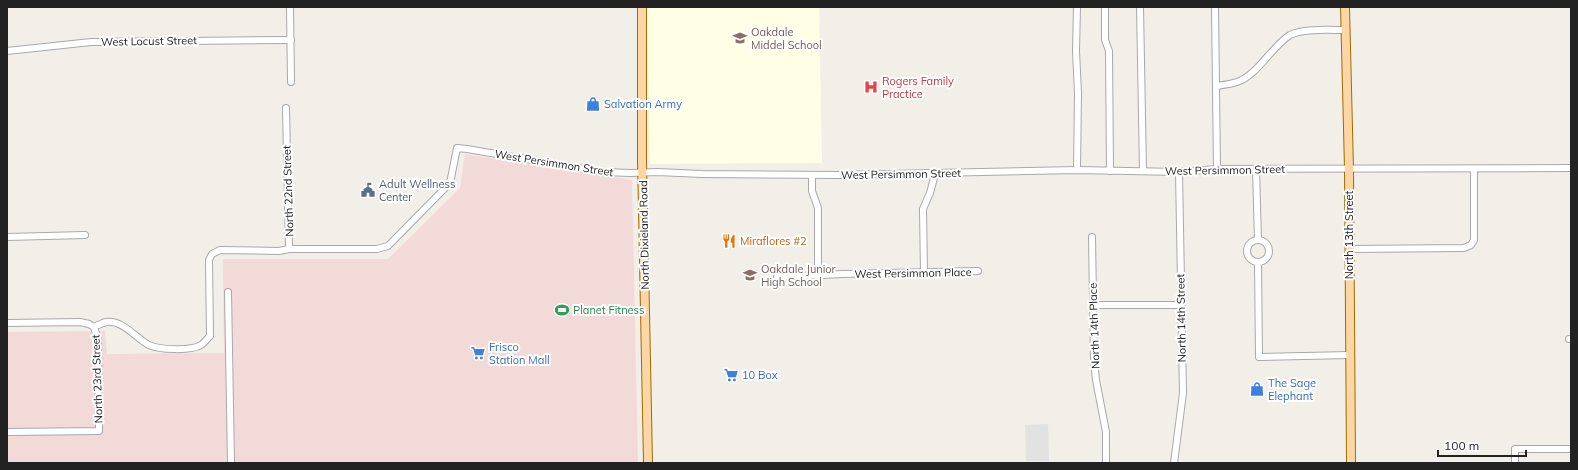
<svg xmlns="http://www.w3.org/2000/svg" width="1578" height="470" font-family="Mulish,sans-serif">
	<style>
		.commercial { fill: #f2dad9 }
		.education { fill: #ffffe5 }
		.parking { fill: #e2e2e2 }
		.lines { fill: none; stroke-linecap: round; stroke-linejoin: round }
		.minor-casing { stroke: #a9a9a9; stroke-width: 8 }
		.major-casing { stroke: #a06b00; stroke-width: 10 }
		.minor { stroke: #fff; stroke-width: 6 }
		.major { stroke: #fcd6a4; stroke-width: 8 }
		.labels { text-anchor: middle; stroke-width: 4; stroke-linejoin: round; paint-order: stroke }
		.education-label { font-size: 11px; fill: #785e54; stroke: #fff; text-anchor: start }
		.street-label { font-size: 11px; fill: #222; stroke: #fff }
		.health-label { font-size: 11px; fill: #be3a42; stroke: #fff; text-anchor: start }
		.shop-label { font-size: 11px; fill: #366cbe; stroke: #fff; text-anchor: start }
		.service-label { font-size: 11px; fill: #4e5e75; stroke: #fff; text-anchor: start }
		.food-label { font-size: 11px; fill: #c56008; stroke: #fff; text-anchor: start }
		.leisure-label { font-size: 11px; fill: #27864d; stroke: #fff; text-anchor: start }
	</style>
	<rect width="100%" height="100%" fill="#f2efe9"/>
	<polygon class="commercial" points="465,154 632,180 638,463 7,463 7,332 105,331 107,354 224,353 223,259 388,259 460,188"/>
	<polygon class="education" points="647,7 819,7 822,163 650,164"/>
	<polygon class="parking" points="1048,424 1049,461 1026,461 1025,425"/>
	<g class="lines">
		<defs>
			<g id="minor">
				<polyline points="290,7 291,82"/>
				<polyline points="1105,7 1105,40 1109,51 1110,171"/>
				<polyline points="1140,7 1143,171"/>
				<polyline points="1215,7 1217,169"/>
				<polyline points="7,51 91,42 291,40"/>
				<path d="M1216 86C1223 85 1231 84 1237 82 1258 75 1271 47 1290 35 1303 28 1331 30 1346 30"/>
				<polyline points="1256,169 1258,240"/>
				<polyline points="1077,170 1078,93 1076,51 1077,7"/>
				<polyline points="812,175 812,191 818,208 818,276"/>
				<polyline points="7,237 85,235"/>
				<polyline points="1092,237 1094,360 1096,380 1106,432 1106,463"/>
				<circle cx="1258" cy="251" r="11"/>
				<polyline points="289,249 377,249 388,246 450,183 457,148 467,149 603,172 631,173 657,172 702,174 839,175 1077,170 1179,172 1217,169 1571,168"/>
				<polyline points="1349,249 1464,248 1471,245 1474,240 1474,169"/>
				<polyline points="1258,263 1259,357 1350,355"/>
				<polyline points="924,273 923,209 930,193 935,174"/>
				<polyline points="777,277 843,274 978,271"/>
				<polyline points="228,292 231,463"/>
				<polyline points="1093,305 1181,305"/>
				<polyline points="7,323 80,322 89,324 94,327"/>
				<path d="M94 327C98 325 102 323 106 322 124 320 135 338 149 345 159 350 192 351 201 345 204 343 207 339 210 336L209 260 212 254 220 250 279 251 289 249 286 108"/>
				<polyline points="1569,339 1571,339"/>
				<polyline points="7,432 99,431 98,340 94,327"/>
				<polyline points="1174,463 1183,393 1179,172"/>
				<polyline points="1515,463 1515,449 1568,449"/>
			</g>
			<g id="major">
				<polyline points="642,7 642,160 648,463"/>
				<polyline points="1345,7 1349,169 1351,463"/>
			</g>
		</defs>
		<use href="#minor" class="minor-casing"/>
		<use href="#major" class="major-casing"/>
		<use href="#minor" class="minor"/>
		<use href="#major" class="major"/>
	</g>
	<defs>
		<symbol id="school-bare" viewBox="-9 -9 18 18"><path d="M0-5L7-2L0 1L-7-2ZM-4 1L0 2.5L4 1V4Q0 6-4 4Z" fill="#8d6e63" stroke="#fff" stroke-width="2.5" paint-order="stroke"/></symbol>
		<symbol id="hospital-bare" viewBox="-9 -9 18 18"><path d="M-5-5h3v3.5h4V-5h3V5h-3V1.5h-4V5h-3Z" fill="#e0444e" stroke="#fff" stroke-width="2.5" paint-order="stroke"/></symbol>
		<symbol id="shop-bare" viewBox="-9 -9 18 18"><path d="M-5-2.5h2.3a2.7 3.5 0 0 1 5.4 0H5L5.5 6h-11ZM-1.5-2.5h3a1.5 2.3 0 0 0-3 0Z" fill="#3f7fe0" stroke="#fff" stroke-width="2.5" paint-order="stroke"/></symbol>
		<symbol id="civic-bare" viewBox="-9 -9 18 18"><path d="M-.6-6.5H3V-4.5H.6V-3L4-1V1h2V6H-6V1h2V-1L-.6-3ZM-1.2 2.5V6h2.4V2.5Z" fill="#5c6f8a" stroke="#fff" stroke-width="2.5" paint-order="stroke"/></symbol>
		<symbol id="restaurant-bare" viewBox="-9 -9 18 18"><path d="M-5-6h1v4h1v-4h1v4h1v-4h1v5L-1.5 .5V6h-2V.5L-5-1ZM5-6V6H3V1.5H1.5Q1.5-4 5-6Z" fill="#e8710a" stroke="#fff" stroke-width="2.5" paint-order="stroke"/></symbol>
		<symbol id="stadium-bare" viewBox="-9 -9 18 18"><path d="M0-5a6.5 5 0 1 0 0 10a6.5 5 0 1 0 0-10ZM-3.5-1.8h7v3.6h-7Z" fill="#2e9e5b" stroke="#fff" stroke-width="2.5" paint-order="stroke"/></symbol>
		<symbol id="supermarket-bare" viewBox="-9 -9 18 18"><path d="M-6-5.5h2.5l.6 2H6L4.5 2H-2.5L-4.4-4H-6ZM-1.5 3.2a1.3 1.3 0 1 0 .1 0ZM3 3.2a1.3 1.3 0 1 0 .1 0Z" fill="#3f7fe0" stroke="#fff" stroke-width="2.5" paint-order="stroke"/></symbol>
	</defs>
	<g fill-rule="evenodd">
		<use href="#school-bare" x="730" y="28" width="20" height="20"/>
		<use href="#hospital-bare" x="861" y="77" width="20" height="20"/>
		<use href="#shop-bare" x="583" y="94" width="20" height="20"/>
		<use href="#civic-bare" x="358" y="180" width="20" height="20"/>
		<use href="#restaurant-bare" x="719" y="231" width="20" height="20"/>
		<use href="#school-bare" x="740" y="265" width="20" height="20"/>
		<use href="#stadium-bare" x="552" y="300" width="20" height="20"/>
		<use href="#supermarket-bare" x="468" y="343" width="20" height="20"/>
		<use href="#supermarket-bare" x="721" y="365" width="20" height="20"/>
		<use href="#shop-bare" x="1247" y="379" width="20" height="20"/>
	</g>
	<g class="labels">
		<g class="education-label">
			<text x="751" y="36">Oakdale<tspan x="751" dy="13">Middel School</tspan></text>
			<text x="761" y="273">Oakdale Junior<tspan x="761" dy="13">High School</tspan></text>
		</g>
		<g class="street-label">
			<text transform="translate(149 41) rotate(-1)" y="4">West Locust Street</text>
			<text transform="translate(554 163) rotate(9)" y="4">West Persimmon Street</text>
			<text transform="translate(1225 170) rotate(-1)" y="4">West Persimmon Street</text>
			<text transform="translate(901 174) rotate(-1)" y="4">West Persimmon Street</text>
			<text transform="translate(288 191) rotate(-92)" y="4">North 22nd Street</text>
			<text transform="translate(644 235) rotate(-91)" y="4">North Dixieland Road</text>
			<text transform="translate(1349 235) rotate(-90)" y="4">North 13th Street</text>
			<text transform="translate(913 273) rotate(-1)" y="4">West Persimmon Place</text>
			<text transform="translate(1181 318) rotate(-91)" y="4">North 14th Street</text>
			<text transform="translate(1094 326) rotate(-92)" y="4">North 14th Place</text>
			<text transform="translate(97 379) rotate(-92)" y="4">North 23rd Street</text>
		</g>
		<g class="health-label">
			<text x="882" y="85">Rogers Family<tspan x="882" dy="13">Practice</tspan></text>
		</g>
		<g class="shop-label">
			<text x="604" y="108">Salvation Army</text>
			<text x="489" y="351">Frisco<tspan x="489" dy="13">Station Mall</tspan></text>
			<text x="742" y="379">10 Box</text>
			<text x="1268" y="387">The Sage<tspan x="1268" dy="13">Elephant</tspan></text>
		</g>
		<g class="service-label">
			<text x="379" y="188">Adult Wellness<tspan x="379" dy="13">Center</tspan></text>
		</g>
		<g class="food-label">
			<text x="740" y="245">Miraflores #2</text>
		</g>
		<g class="leisure-label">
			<text x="573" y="314">Planet Fitness</text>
		</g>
	</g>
	<rect width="1578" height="470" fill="none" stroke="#222222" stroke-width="16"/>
	<path d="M1438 450v6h88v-6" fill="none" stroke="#222222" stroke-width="2"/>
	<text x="1444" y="450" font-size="12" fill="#222222" stroke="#ffffff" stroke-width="3" paint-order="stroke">100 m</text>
</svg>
